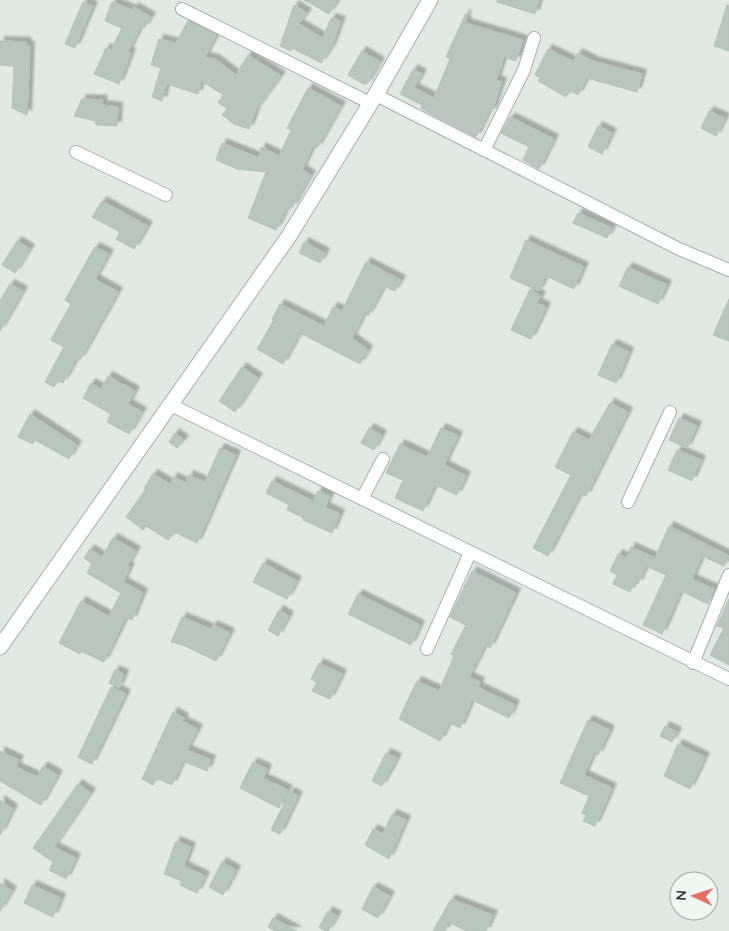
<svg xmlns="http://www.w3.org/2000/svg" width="729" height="931" font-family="Quicksand,sans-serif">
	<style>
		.building { fill: #b9c6bf; stroke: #b3c2ba; filter: url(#shadow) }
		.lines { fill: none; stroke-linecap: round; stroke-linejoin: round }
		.minor-casing { stroke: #a4b0aa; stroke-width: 14 }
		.tertiary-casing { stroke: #a4b0aa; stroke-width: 17 }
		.minor { stroke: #fff; stroke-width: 12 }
		.tertiary { stroke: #fff; stroke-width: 15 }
	</style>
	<defs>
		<filter id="shadow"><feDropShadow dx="4.5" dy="-4.5" stdDeviation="1" flood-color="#0004"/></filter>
	</defs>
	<rect width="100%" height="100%" fill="#e0e9e4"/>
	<g class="building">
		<polygon points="304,0 338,0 329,14"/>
		<polygon points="497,0 539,0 535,14 497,2"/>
		<polygon points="83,2 93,6 75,48 65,44"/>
		<polygon points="112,2 133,10 134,7 151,17 144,28 141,26 128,52 131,53 119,84 94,74 106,48 111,50 122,28 105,21"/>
		<polygon points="294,5 307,13 299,24 323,38 331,18 341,21 332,46 321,63 292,48 291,51 280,46"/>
		<polygon points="727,5 729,6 729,51 714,46"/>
		<polygon points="466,13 466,23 523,40 516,61 504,57 496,80 502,82 492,112 489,111 476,137 433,115 421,108 422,105 400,94 413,69 422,74 414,88 434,98 450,59 446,57"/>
		<polygon points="188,21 216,35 205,57 215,59 236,75 248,55 281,76 256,110 249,129 234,124 222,115 227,109 218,102 224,95 201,81 198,94 167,84 162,101 152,97 161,68 151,65 159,39 176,43"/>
		<polygon points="0,41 27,42 26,46 30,46 27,115 12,108 14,66 0,65"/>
		<polygon points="548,49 573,61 578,53 593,61 642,74 637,92 587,78 578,95 570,90 566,97 538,81 540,78 535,75"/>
		<polygon points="362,51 380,62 367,84 363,84 348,75"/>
		<polygon points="308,88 341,106 317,148 313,146 302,170 311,175 292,208 288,206 276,230 248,218 266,172 237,169 216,160 222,143 259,158 261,147 279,156 291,130 287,128"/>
		<polygon points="82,99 103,100 102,105 118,107 117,126 96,125 96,121 74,116"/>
		<polygon points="709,111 725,118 716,136 701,128"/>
		<polygon points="510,117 554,139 539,169 523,160 529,147 501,133"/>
		<polygon points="598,126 612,133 602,154 588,147"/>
		<polygon points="102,201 148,226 134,249 116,239 120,232 92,217"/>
		<polygon points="578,213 612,228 607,238 573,223"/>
		<polygon points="526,240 584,267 574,289 546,276 539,291 510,278"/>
		<polygon points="17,241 30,249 15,273 2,265"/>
		<polygon points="304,242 325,253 320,263 299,253"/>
		<polygon points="95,247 109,254 95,279 118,292 80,360 77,358 63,383 58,380 54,387 45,382 64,347 51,340 71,304 65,300"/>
		<polygon points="366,262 401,280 395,291 384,286 368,316 364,314 352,338 368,350 360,364 300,333 283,364 257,349 274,320 272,319 280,304 324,326 333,307 342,311"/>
		<polygon points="628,267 667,285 658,304 619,286"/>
		<polygon points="10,284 23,291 0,331 0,301"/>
		<polygon points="530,289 541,296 537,303 546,307 531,339 511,330"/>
		<polygon points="729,299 729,341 713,335"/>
		<polygon points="612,344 629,352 616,383 598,375"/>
		<polygon points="242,367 258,378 235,412 219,401"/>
		<polygon points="108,376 135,391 128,404 142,412 129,434 107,422 111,414 83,398 91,383 101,389"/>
		<polygon points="610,403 628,412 586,496 580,494 548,556 533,548 571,475 555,467 573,432 589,440"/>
		<polygon points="30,414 77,445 69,459 35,440 33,444 18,437"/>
		<polygon points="679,418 697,426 687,448 669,440"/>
		<polygon points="369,428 382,435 374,450 361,443"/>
		<polygon points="441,428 458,436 444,465 466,476 457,495 435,485 423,511 395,498 403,480 386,473 400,444 427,457"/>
		<polygon points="175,433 184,440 177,448 169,442"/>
		<polygon points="220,448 236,455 197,543 174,532 168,540 146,526 143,530 126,517 146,489 144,488 153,474 170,484 173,477 186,483 189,475 205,482"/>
		<polygon points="677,450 701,460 692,481 668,470"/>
		<polygon points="272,481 313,501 318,491 330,496 325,507 340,514 332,533 303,520 304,518 287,510 289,505 266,493"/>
		<polygon points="669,526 729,556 724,566 702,556 692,579 714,589 708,604 681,591 662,634 643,625 666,575 646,566 638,584 634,582 630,592 613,584 617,575 610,571 618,554 626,558 631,547 655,558"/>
		<polygon points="113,538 136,551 127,566 130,567 123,582 143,593 132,620 126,617 104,662 81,651 80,654 59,643 81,601 108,616 110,614 121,593 87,573 92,564 84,558 90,549 102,557"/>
		<polygon points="263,563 297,581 287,599 253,582"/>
		<polygon points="472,571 516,593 490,648 485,645 469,677 480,682 478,687 515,705 509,718 472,700 460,728 449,723 440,741 399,719 417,681 439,691 454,656 451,654 466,625 450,617"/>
		<polygon points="358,594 420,625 411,645 348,614"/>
		<polygon points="729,599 729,665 710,655 724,628 717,626"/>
		<polygon points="279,610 289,616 278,636 268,630"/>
		<polygon points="182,617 211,629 213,625 230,633 216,661 183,645 171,642"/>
		<polygon points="319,663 342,674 330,699 312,691 317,682 311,679"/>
		<polygon points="115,670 124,674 119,688 109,683"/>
		<polygon points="111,687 126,694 92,764 78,757"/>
		<polygon points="173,712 184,718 182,721 198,729 187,750 211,760 207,771 183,761 172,785 156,778 153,785 142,779"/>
		<polygon points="588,720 610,730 598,755 594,752 584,775 612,788 595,826 583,821 586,815 582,813 589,796 560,783"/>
		<polygon points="665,726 677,732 672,742 660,736"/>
		<polygon points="678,744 705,757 690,789 664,776"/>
		<polygon points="0,751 19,760 16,767 37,777 43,766 58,775 41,805 0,781"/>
		<polygon points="386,753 397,758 382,786 372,781"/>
		<polygon points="253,762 267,769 263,778 288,790 279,808 240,788"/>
		<polygon points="78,784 91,793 54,847 76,858 66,879 49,870 53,862 33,848"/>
		<polygon points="290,792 298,796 280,834 271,830"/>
		<polygon points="0,800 13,809 0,835"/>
		<polygon points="392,814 406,820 389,859 365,845 373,829 383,834"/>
		<polygon points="176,841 191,847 184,866 205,876 197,893 180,885 182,881 164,874"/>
		<polygon points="222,862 236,870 223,895 209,887"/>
		<polygon points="0,883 12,891 0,911"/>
		<polygon points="32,885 61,898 53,917 24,903"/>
		<polygon points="373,887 390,896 378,918 362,909"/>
		<polygon points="451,899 493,915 486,931 466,931 449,922 445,931 433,931"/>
		<polygon points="328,911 337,916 328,931 326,931 319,927"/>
		<polygon points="273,918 297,931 275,931 268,927"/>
	</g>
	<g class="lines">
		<defs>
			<g id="minor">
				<polyline points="182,9 370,103"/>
				<polyline points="376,95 679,249 729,270"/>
				<polyline points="484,150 524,70 534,38"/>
				<polyline points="76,152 166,195"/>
				<polyline points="169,404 729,679"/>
				<polyline points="362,499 383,459"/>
				<polyline points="628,502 670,412"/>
				<polyline points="427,649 470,553"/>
				<polyline points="693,663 729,575"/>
			</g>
			<polyline id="tertiary" points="0,647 289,236 375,96 430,0"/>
		</defs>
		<use href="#minor" class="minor-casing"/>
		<use href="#tertiary" class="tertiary-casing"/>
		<use href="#minor" class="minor"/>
		<use href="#tertiary" class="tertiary"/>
	</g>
	<g transform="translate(694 896) rotate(273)"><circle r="24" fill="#f0f6f2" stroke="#9eaaa4"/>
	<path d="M0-4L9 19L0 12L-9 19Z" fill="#e27066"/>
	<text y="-8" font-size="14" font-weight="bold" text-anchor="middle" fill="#23372f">N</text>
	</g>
</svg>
